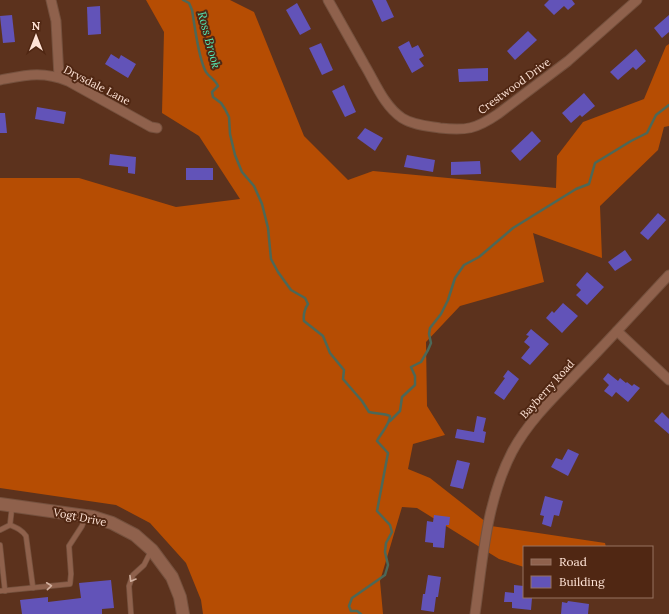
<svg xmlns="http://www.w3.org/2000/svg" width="669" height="614" font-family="Lora,serif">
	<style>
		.forest { fill: #b64d03 }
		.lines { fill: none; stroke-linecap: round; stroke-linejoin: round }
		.stream { stroke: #4c6858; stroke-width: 2.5 }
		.building { fill: #6253b8 }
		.lane-casing { stroke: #75513e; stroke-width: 6 }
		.street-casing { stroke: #75513e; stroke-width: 11 }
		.secondary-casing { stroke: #75513e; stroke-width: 14 }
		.lane { stroke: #8f614c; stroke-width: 4.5 }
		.street { stroke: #8f614c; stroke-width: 9 }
		.secondary { stroke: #8f614c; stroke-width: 12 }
		.oneway { stroke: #d2b09f }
		.labels { text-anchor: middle; stroke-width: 4; stroke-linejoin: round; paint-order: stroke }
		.street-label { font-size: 11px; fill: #ffe4d7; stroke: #502713 }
		.water-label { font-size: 12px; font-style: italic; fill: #53e7b3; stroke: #502713 }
	</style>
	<rect width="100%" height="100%" fill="#5c321d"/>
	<polygon class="forest" points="146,0 230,0 254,12 304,136 348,180 373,171 556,188 557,156 583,122 644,99 666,46 669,44 669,126 664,127 658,150 600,206 602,258 533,233 544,282 460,306 426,342 427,406 445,435 413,444 408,469 430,478 491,526 605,543 606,547 524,547 524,567 499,559 417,508 402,507 380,581 383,614 203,614 201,600 186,563 150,523 116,505 0,488 0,178 79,178 176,207 240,199 199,136 162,113 164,32"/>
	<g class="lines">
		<g class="stream">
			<path d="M183 0 189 3 192 10C195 26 198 58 206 72 209 77 215 79 218 86L212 92 213 97 221 103 225 109 229 117 230 134 235 155 242 172 254 186 262 204 268 228 271 259 278 272 291 290 305 298 308 304C304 310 303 314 304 321L323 336 330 353 344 370 343 379 362 401 369 412C376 414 384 413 390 416 390 424 381 433 377 441L388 453 377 511 390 525 392 532 386 543 385 552 388 565 385 575 352 598 349 606 351 611H357L361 614"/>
			<polyline points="390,421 400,411 402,397 415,385 415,376 411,367 421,362 428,350 431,343 429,334 430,328 441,314 448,300 455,278 464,265 479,257 513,228 576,189 589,184 595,163 631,141 647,133 656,115 669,105"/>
		</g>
	</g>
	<g class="building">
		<polygon points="372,0 386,0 394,17 382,22"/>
		<polygon points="549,0 572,0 575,4 568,10 564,6 554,15 544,5"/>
		<polygon points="297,3 311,29 300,35 286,10"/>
		<polygon points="100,6 101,34 88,35 87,7"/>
		<polygon points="12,15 15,42 3,43 0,16"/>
		<polygon points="669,15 669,32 662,38 654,28"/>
		<polygon points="528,31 537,40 515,60 507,51"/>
		<polygon points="409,41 412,48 418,45 424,56 419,59 424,66 412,73 398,47"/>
		<polygon points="321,43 333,70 322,75 309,48"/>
		<polygon points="636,49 646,61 636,70 633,67 618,80 610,72"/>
		<polygon points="111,54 119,59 121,55 136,64 128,78 105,64"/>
		<polygon points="488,68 488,81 459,82 458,69"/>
		<polygon points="344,85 356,112 345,117 332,91"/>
		<polygon points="584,93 595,106 582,117 580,115 571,123 562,113"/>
		<polygon points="37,107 66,112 64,124 35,119"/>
		<polygon points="0,113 5,113 7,133 0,133"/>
		<polygon points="365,128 383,138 375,151 357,138"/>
		<polygon points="532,131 541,141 520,161 511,151"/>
		<polygon points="110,154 136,157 135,174 128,173 128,167 109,165"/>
		<polygon points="407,155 435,160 433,172 404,167"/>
		<polygon points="480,161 481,174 451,175 451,162"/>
		<rect x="186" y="168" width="27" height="12"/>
		<polygon points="658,213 666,220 648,240 640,233"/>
		<polygon points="625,250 632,260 615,271 608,262"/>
		<polygon points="587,272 604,287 587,305 576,295 581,290 576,285"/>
		<polygon points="563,303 578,316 562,333 546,318 552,311 554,313"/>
		<polygon points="531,329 549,344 530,365 521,358 530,347 524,342 529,336 526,335"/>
		<polygon points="508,370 519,379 504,400 494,393 505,378 503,377"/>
		<polygon points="608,373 618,381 620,378 626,383 627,382 632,386 634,384 640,388 628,402 616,392 612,397 604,391 609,385 603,379"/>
		<polygon points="662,412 669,419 669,434 654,421"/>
		<polygon points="477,416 486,418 483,431 486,432 484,443 455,438 457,429 474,432"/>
		<polygon points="568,449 579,454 568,476 551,467 556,458 562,460"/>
		<polygon points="457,460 470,463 463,489 450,486"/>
		<polygon points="545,496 563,501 559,516 554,515 551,527 542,524 544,516 540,515"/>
		<polygon points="434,515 450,517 449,525 446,525 444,548 433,547 433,543 425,542 427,521 433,522"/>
		<polygon points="428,575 441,577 438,597 436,597 434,612 421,610 423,594 425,594"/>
		<polygon points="111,580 114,608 102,609 102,614 22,614 20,600 48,597 48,602 81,598 79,583"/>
		<polygon points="514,585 524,586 523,597 532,598 531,610 512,608 512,602 504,602 505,592 514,593"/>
		<polygon points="568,601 589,604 588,614 561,614 562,602 567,603"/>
	</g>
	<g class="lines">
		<defs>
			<g id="lane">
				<path d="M10 525C17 528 22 530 26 536L33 588"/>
				<polyline points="0,530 10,525 12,507"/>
				<polyline points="0,545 5,591"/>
				<polyline points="0,591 70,584 71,574 69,546 82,526 85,518"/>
				<polyline points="131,614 129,586 133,575 144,565 151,551"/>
			</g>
			<g id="street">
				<polyline points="51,0 56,21 59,77"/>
				<path d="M328 0C340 21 352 43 364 64 375 82 384 106 402 118 413 125 428 126 440 128 466 131 476 129 498 114L568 61 637 0"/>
				<path d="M0 80C27 75 42 71 68 81L151 127 157 128"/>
				<polyline points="617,331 669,380"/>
				<path d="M475 614C483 559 486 502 512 452 529 420 557 394 582 368 612 337 640 306 669 275"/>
			</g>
			<polyline id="secondary" points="0,504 93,517 112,523 135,535 152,550 172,577 180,597 183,614"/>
		</defs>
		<use href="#lane" class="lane-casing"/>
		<use href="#street" class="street-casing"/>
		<use href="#secondary" class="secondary-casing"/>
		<use href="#lane" class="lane"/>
		<use href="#street" class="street"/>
		<use href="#secondary" class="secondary"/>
	</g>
	<defs><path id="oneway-chevron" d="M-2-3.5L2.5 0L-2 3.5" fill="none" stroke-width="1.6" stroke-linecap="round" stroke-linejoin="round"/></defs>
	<g class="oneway">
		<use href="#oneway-chevron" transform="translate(132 579) rotate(120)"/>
		<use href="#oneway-chevron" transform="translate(49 586) rotate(-6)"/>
	</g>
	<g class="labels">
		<g class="street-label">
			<text transform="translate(97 85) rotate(27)" y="4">Drysdale Lane</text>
			<text transform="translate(514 86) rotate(-36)" y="4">Crestwood Drive</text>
			<text transform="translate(547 389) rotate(-48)" y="4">Bayberry Road</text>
			<text transform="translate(80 517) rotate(11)" y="4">Vogt Drive</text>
		</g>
		<g class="water-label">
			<text transform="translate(209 40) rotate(75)" y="4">Ross Brook</text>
		</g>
	</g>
	<rect x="523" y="546" width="130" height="52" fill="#502713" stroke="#967361"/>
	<rect x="531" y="559" width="20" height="6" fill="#8f614c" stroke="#967361"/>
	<text x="559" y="566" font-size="12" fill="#ffe4d7">Road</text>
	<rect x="531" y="576" width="20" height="12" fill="#6253b8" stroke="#967361"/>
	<text x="559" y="586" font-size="12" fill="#ffe4d7">Building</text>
	<g transform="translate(36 36)" stroke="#502713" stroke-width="3" paint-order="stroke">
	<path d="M0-3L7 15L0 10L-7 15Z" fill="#ffe4d7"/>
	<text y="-6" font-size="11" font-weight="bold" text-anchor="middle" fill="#ffe4d7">N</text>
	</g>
</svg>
